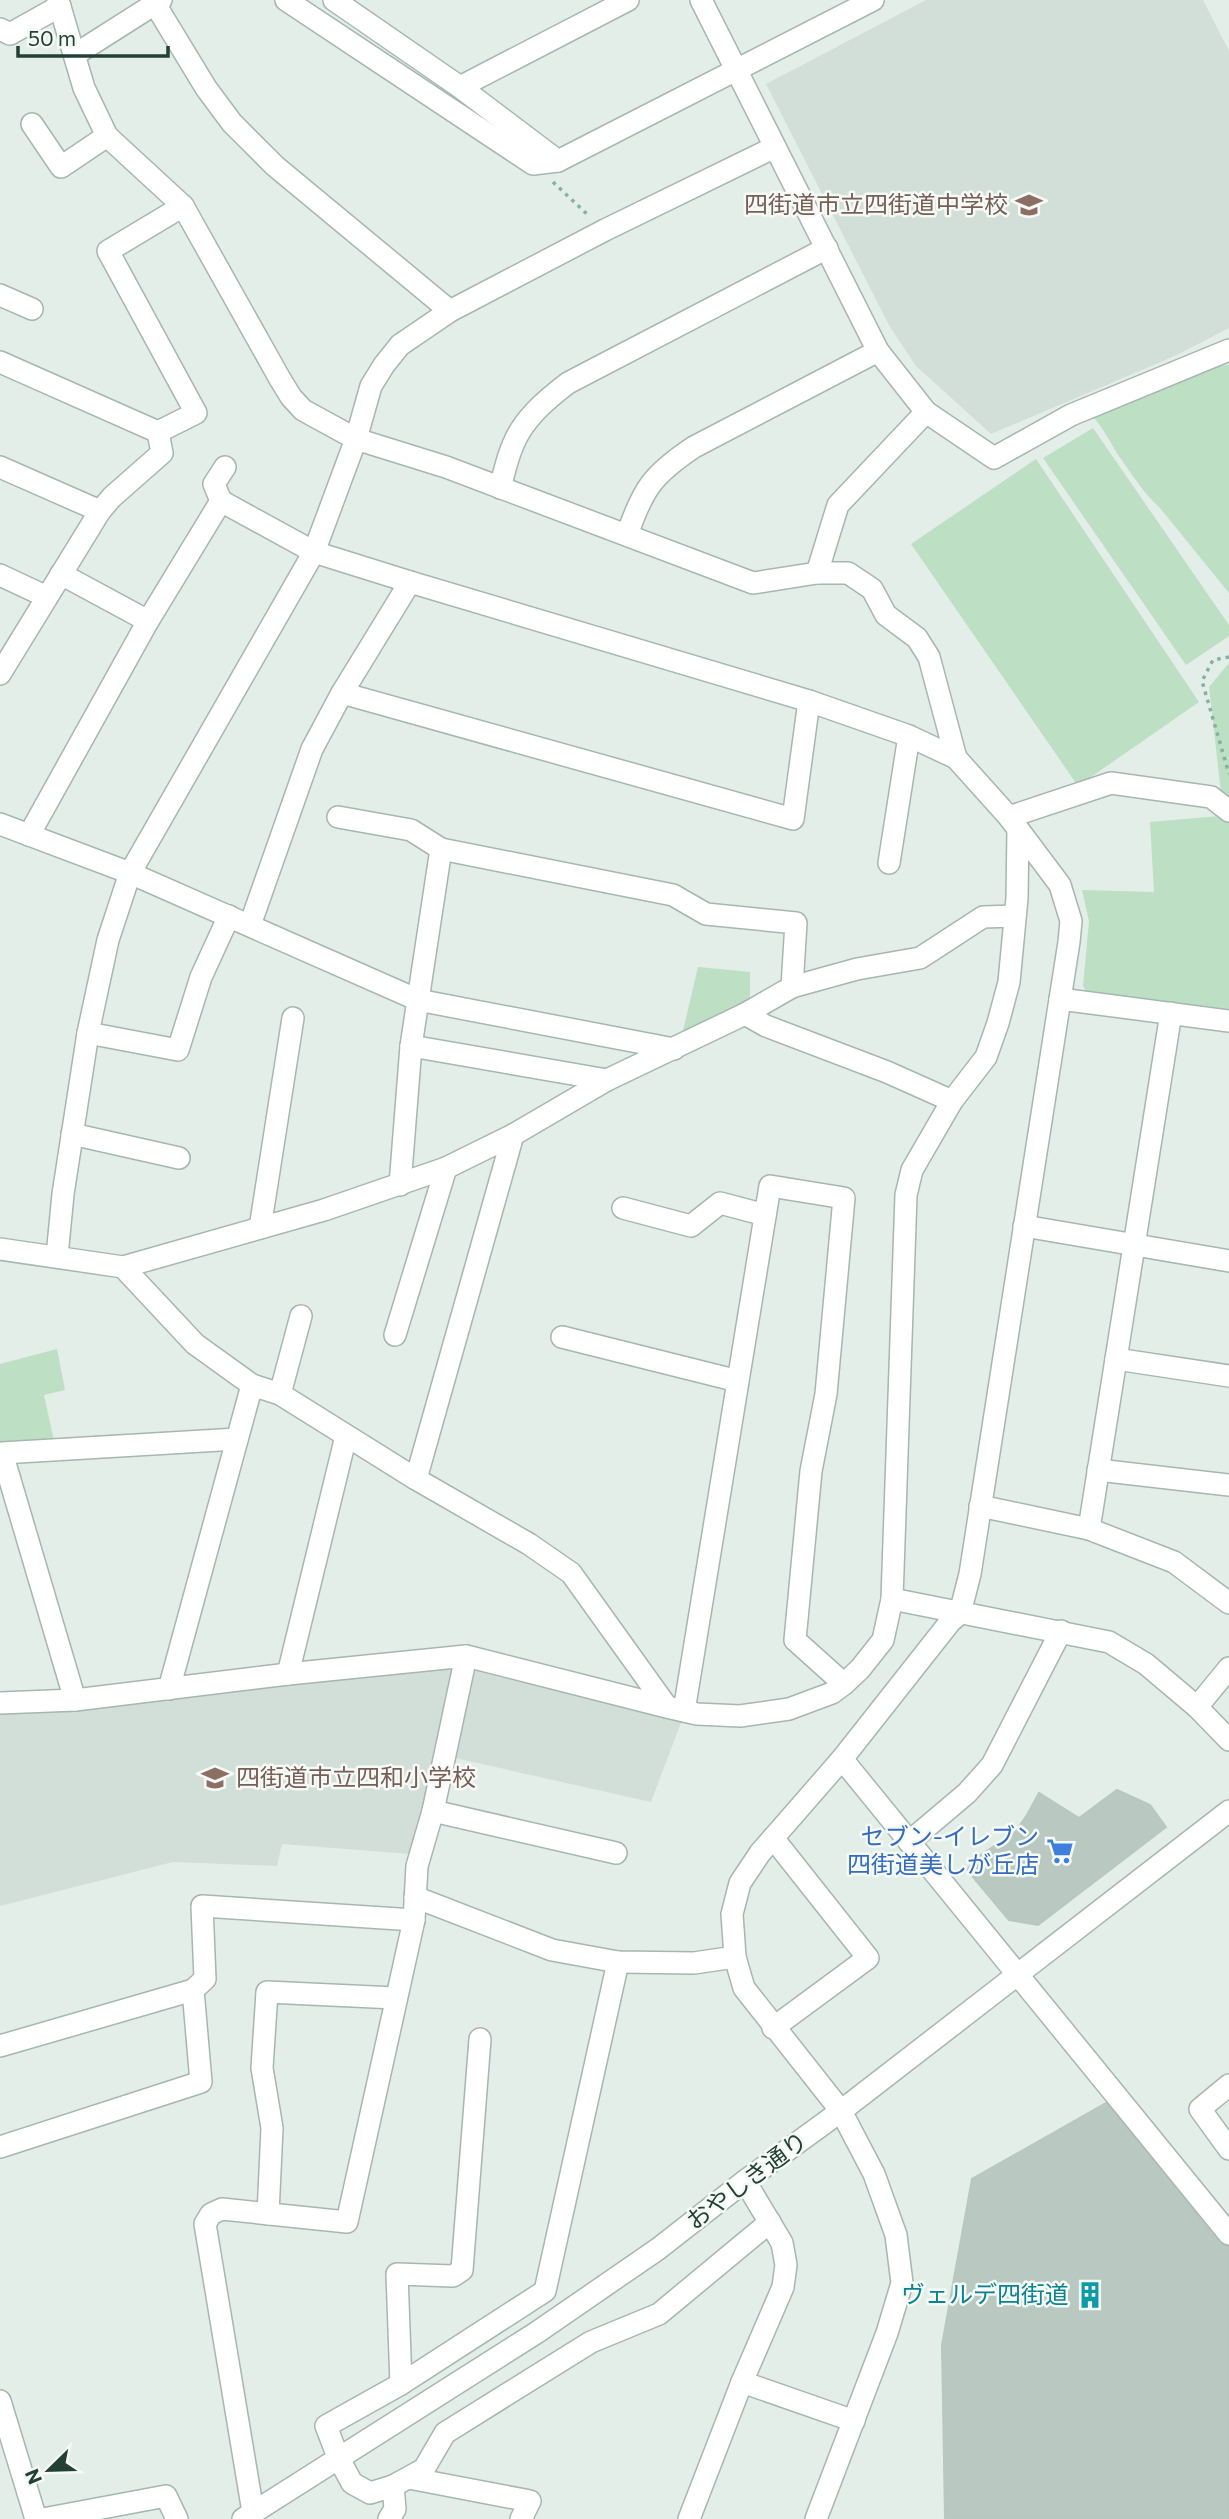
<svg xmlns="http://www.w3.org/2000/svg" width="1229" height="2519" font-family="Commissioner,'Noto Sans JP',sans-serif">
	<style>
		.built { fill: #d2ded8 }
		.green { fill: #bddfc4 }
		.building { fill: #b9c9c2; stroke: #b6c8bf; stroke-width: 2 }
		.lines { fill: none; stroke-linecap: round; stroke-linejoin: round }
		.minor-casing { stroke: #a6b6b0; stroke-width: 24 }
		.path { stroke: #84b2a1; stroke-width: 3.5; stroke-dasharray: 3.5 5; stroke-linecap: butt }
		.minor { stroke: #fff; stroke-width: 21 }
		.labels { text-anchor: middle; stroke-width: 5; stroke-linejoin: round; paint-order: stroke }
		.education-label { font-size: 24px; fill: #785e54; stroke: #f5faf7; text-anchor: end }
		.shop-label { font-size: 24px; fill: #366cbe; stroke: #f5faf7; text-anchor: end }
		.street-label { font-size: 24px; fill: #234036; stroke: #f5faf7 }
		.culture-label { font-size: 24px; fill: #0d838f; stroke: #f5faf7; text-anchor: end }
	</style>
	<rect width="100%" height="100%" fill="#e4eee9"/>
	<g class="built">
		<polygon points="926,0 1203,0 1229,51 1229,328 1177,355 991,434 916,366 890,327 766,84"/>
		<polygon points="449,1665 682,1720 651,1802 437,1754 410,1854 282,1844 277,1866 173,1862 0,1906 0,1708"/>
	</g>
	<g class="green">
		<path d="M1229 365V593L1160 508C1146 496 1132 475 1121 459 1111 445 1105 429 1092 416L1213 366Z"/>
		<polygon points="1093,428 1229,625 1229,636 1186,665 1043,458"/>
		<polygon points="1036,459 1199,702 1078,786 911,544"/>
		<polygon points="1229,663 1229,1011 1087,993 1083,986 1089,921 1082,890 1154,892 1150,822 1220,816 1224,819 1209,687"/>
		<polygon points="698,967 750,972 750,1000 682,1035"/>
		<polygon points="57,1349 65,1390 44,1395 54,1441 0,1447 0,1364"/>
	</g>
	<g class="building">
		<polygon points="1117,1790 1150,1805 1166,1827 1038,1925 1009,1920 967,1870 976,1858 996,1845 1008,1842 1027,1815 1039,1793 1079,1818"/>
		<polygon points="1106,2103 1219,2242 1229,2247 1229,2519 945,2519 942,2345 972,2179"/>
	</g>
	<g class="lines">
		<defs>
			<g id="minor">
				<polyline points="58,0 84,88 107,136 183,206 280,379 291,397 303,410 356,439 446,467 753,583 817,573 848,573 872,589 886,615 917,638 929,657 956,758"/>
				<polyline points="286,0 533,164 558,161 873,0"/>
				<polyline points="334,0 460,87 558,161"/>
				<polyline points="701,0 878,351 926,412 994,458 1071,415 1229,350"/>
				<polyline points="155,4 206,88 232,123 275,166 450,311"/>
				<polyline points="0,29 10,34 60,6"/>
				<polyline points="76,54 161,0"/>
				<polyline points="460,87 628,0"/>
				<polyline points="32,124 61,167 107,136"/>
				<polyline points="0,295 32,309"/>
				<polyline points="0,362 158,432 162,453 112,497 100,511 0,674"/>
				<polyline points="158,432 196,413 108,251 183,206"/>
				<polyline points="0,467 100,511"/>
				<path d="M500 488C504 474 507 458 513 445 523 419 547 399 568 383L827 248"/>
				<polyline points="221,501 314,552 410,582 809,701 909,736 956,758 1009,817 1060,885 1071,921 1069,942 970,1574 960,1613 950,1622 842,1759 760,1853 740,1883 732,1914 735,1957 744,1988 841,2111 874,2174 896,2235 902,2283 887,2333 816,2519"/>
				<path d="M627 535C643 489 652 475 694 447L878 351"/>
				<polyline points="817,573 838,505 926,412"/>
				<polyline points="61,574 148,621"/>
				<polyline points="0,575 47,597"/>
				<polyline points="342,693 793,819 809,701"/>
				<polyline points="1009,817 1111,783 1211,797 1229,811"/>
				<polyline points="0,824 130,873 418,1000 674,1049"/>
				<polyline points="29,835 148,621 221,501 214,484 225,467"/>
				<polyline points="889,863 909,736"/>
				<polyline points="250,925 312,749 342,693 410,582"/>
				<polyline points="792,987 857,969 920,958 983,917 1015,916"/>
				<polyline points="1060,999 1229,1021"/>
				<polyline points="745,1014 766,1026 887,1072 952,1101"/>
				<polyline points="88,1033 178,1050 201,977 229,916"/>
				<polyline points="411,1046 607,1080"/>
				<polyline points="72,1134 179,1158"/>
				<polyline points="400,1185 411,1046 441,849"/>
				<polyline points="623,1208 691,1226 720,1203 765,1215"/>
				<polyline points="1024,1226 1229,1261"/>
				<polyline points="260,1228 293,1018"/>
				<polyline points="0,1249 123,1267 324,1210 446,1168 513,1135 607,1080 745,1014 792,987 796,923 706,914 673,895 441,849 411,830 338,817"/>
				<polyline points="57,1256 63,1194 88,1033 108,940 130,873 314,552 356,439 371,386 384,365 400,345 450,311 605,230 775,147"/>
				<polyline points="123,1267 195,1344 252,1385 280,1394 416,1479 529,1544 571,1573 667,1707"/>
				<polyline points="395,1335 446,1168"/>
				<polyline points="562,1337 738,1381"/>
				<polyline points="1116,1359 1229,1376"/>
				<polyline points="280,1394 301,1316"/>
				<polyline points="1098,1470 1229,1485"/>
				<polyline points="416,1479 513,1135"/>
				<polyline points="980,1506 1089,1529 1174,1562 1229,1603"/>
				<polyline points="1089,1529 1171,1013"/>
				<polyline points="892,1599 1109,1642 1146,1664 1197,1707 1229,1740"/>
				<polyline points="288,1674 346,1436"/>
				<polyline points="169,1689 252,1385"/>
				<polyline points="75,1700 2,1453 237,1439"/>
				<polyline points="0,1703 75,1700 288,1674 466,1656 667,1707 697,1714 740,1716 789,1709 832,1693 844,1684 860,1669 883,1640 892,1599 906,1195 912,1170 952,1101 986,1057 998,1023 1009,982 1017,898 1018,829"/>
				<polyline points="1197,1707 1229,1668"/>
				<polyline points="684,1711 770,1186 844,1198 826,1394 811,1471 795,1640 844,1684"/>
				<polyline points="842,1759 1229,2234"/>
				<polyline points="433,1811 616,1853"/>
				<polyline points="909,1842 967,1793 992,1765 1061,1631"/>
				<polyline points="415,1897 552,1950 618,1962 694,1963 735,1957"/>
				<polyline points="773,2028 868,1958 773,1838"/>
				<polyline points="0,2046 193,1990 205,1979 202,1906 414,1920"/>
				<polyline points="1229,2085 1200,2109 1229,2149"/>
				<polyline points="0,2147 201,2082 193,1990"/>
				<polyline points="268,2214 272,2128 262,2068 267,1992 395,1998"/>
				<polyline points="742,2382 854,2421"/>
				<polyline points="401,2384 397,2274 453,2276 462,2270 480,2039"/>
				<polyline points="0,2401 36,2519"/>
				<polyline points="409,2478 530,2501 521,2519"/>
				<polyline points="393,2486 424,2469 445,2433 591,2342 659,2314 770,2222"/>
				<polyline points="253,2512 205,2224 211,2214 222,2209 347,2222 414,1920 417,1866 433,1811 466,1656"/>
				<polyline points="43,2519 166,2496 177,2519"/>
				<polyline points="243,2519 536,2333 658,2249 745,2181 841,2111 1229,1811"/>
				<polyline points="389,2519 395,2509 393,2486 370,2493 352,2483 338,2457 326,2426 401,2384 545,2291 618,1962"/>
				<polyline points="689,2519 742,2382 783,2287 786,2265 782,2243 745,2181"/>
			</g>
		</defs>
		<use href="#minor" class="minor-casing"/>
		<g class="path">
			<polyline points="553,182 588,215"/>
			<polyline points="1229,657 1213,660 1202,681 1229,774"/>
		</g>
		<use href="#minor" class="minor"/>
	</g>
	<defs>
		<symbol id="school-bare" viewBox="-9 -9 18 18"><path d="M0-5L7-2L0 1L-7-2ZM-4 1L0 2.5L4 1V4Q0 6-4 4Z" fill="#8d6e63" stroke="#f5faf7" stroke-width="2.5" paint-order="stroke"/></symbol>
		<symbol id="supermarket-bare" viewBox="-9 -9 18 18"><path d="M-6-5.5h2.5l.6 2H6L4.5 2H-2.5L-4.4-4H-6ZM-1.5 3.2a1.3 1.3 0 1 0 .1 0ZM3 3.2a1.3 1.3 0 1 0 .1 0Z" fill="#3f7fe0" stroke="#f5faf7" stroke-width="2.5" paint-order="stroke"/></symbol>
		<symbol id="building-bare" viewBox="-9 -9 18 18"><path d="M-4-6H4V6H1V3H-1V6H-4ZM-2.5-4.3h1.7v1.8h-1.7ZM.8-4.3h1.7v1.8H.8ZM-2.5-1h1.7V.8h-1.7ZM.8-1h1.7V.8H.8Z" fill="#0f9aa8" stroke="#f5faf7" stroke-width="2.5" paint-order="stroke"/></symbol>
	</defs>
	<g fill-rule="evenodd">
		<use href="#school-bare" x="1010" y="186" width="38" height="38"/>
		<use href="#school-bare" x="196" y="1759" width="38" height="38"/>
		<use href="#supermarket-bare" x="1041" y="1832" width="38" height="38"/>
		<use href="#building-bare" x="1071" y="2276" width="38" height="38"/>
	</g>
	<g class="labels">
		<g class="education-label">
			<text x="1008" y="213">四街道市立四街道中学校</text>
			<text x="236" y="1786" text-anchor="start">四街道市立四和小学校</text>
		</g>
		<g class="shop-label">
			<text x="1039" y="1845">セブン-イレブン<tspan x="1039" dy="28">四街道美しが丘店</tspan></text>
		</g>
		<g class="street-label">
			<text transform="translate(747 2181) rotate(-37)" y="8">おやしき通り</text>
		</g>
		<g class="culture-label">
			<text x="1069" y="2303">ヴェルデ四街道</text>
		</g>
	</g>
	<g transform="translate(49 2470) rotate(247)" stroke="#f5faf7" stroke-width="5" paint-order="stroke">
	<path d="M0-5L12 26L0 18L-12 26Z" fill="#234036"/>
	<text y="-10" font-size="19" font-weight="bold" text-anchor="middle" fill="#234036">N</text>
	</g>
	<path d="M18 46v10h150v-10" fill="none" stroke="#234036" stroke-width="3.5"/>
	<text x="28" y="46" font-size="21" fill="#234036" stroke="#f5faf7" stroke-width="5" paint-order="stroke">50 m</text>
</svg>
